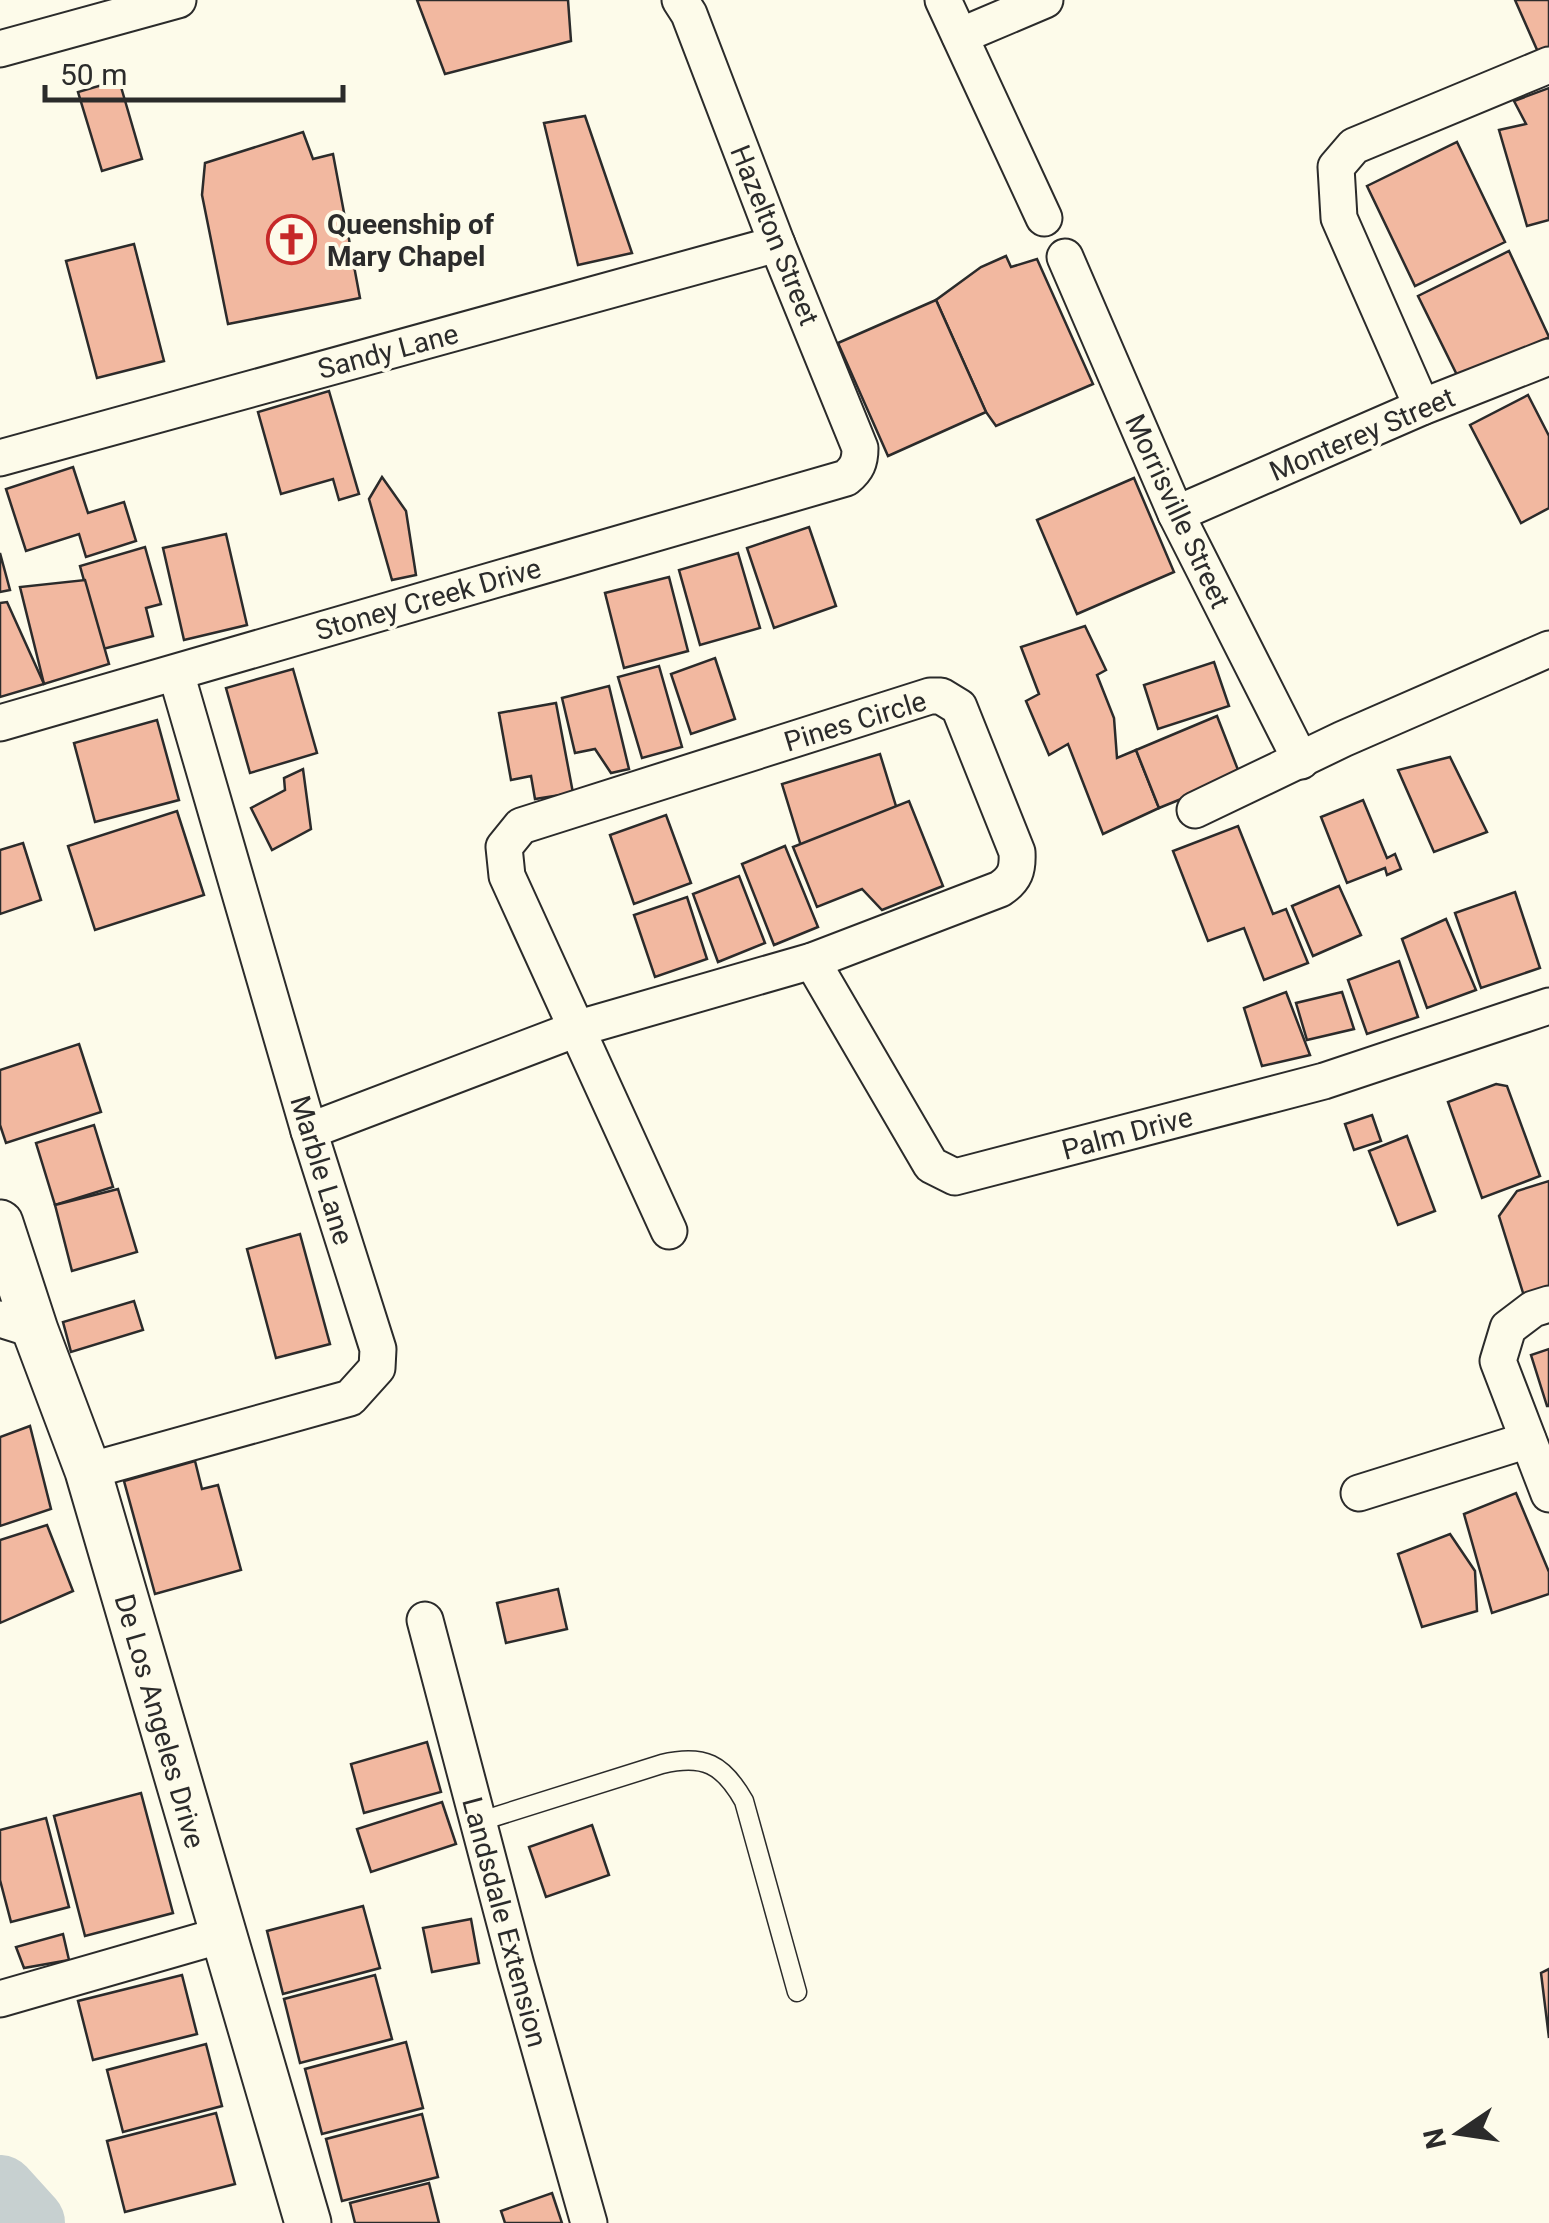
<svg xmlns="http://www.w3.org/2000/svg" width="1549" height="2223" font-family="Roboto,sans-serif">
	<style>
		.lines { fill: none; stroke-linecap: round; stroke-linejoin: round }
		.river { stroke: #c7d0d0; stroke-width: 72 }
		.building { fill: #f2b8a0; stroke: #2b2b2b; stroke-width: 2.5 }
		.service-casing { stroke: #2b2b2b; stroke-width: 21 }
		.minor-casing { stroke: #2b2b2b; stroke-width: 39 }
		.tertiary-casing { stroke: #2b2b2b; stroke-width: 49 }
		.service { stroke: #fdfbea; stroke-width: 18 }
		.minor { stroke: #fdfbea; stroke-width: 35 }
		.tertiary { stroke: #fdfbea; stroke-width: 45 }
		.labels { text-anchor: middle; stroke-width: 8; stroke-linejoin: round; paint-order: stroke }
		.poi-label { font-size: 28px; font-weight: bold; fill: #2b2b2b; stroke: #fdfbea; text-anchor: start }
		.street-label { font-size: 28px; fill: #2b2b2b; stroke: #fdfbea }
	</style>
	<rect width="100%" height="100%" fill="#fdfbea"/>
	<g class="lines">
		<polyline class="river" points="0,2191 29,2223"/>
	</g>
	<g class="building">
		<polygon points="417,0 568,0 571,41 445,74"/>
		<polygon points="1515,0 1549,0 1549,47 1538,52"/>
		<polygon points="119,80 142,159 102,171 78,92"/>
		<polygon points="1549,88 1549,220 1527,226 1499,130 1526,124 1514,101"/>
		<polygon points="585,116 632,253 578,265 544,123"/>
		<polygon points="303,132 313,159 333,154 360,298 228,324 202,195 205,163"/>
		<polygon points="1457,142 1505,242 1415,286 1367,186"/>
		<polygon points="134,244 164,361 97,378 66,261"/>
		<polygon points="1509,251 1549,337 1460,381 1418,296"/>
		<polygon points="1006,256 1011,267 1037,259 1093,384 996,426 986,412 936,300 981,267"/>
		<polygon points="936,300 986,412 888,456 838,343"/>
		<polygon points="329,391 359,494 339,500 333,479 281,494 258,412"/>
		<polygon points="1528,395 1549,436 1549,508 1521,523 1470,425"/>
		<polygon points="73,467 88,513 124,502 136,541 86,557 79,534 26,551 6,489"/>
		<polygon points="382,477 406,511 416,575 392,580 369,499"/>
		<polygon points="1134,478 1174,572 1077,614 1037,520"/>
		<polygon points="809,527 836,606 774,628 747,548"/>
		<polygon points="226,534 247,625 184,640 163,548"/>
		<polygon points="145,547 161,604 146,608 153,636 103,649 80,566"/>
		<polygon points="0,553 10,590 0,592"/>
		<polygon points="738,553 760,628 700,645 679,570"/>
		<polygon points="669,577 688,651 624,668 605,593"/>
		<polygon points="85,580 109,664 44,684 20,587"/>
		<polygon points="7,602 44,684 0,697 0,603"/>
		<polygon points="1085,626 1106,670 1097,675 1114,718 1117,758 1136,750 1159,808 1103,834 1068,744 1049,755 1026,701 1039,694 1021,647"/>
		<polygon points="715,658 735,719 691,734 671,674"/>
		<polygon points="1214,662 1229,706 1158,729 1144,685"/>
		<polygon points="659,666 682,747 642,758 618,677"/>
		<polygon points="293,669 317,753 250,773 226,688"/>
		<polygon points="609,686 629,769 611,773 595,749 575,753 562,698"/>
		<polygon points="556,703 573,793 535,799 531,776 511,780 499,713"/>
		<polygon points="1217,716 1240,775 1159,808 1136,750"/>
		<polygon points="157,720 179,800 95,822 74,743"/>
		<polygon points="880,754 899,816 801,846 782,784"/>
		<polygon points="1450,757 1487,832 1434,852 1398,770"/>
		<polygon points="303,769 311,829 272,850 251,808 285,790 284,778"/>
		<polygon points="1363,800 1387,858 1395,854 1401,869 1387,875 1385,868 1347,883 1321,817"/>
		<polygon points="909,801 943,886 882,910 862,889 817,907 793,847"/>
		<polygon points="177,811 204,895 95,930 68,846"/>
		<polygon points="666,815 691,883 634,904 610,835"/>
		<polygon points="1238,826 1273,914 1286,909 1308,963 1264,980 1244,928 1208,941 1173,851"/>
		<polygon points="23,843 41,900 0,914 0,850"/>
		<polygon points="785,846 818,927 774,945 742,864"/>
		<polygon points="739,876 765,943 718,962 693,894"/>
		<polygon points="1339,886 1361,935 1313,956 1292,906"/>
		<polygon points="1515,892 1540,968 1481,988 1455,913"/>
		<polygon points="687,897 707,959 655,977 634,915"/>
		<polygon points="1446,919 1476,990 1427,1008 1402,939"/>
		<polygon points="1399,961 1418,1017 1367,1034 1348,980"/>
		<polygon points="1286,992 1310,1055 1262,1066 1244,1008"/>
		<polygon points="1342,992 1354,1029 1307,1040 1296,1003"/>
		<polygon points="79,1044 101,1112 6,1143 0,1125 0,1070"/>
		<polygon points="1496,1084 1507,1086 1540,1176 1482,1198 1448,1102"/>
		<polygon points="1372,1115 1381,1141 1354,1150 1345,1124"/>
		<polygon points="94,1125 113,1187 55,1205 36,1143"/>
		<polygon points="1407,1136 1435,1211 1398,1225 1369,1151"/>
		<polygon points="1549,1181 1549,1288 1524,1296 1499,1216 1517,1191"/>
		<polygon points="118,1189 137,1252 72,1271 55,1205"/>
		<polygon points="300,1234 330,1344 276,1358 247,1249"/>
		<polygon points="134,1301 143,1330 71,1352 63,1322"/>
		<polygon points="1549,1349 1549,1406 1547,1406 1531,1355"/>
		<polygon points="30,1426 51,1509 0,1526 0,1437"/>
		<polygon points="195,1461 202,1489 218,1485 241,1570 155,1594 124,1481"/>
		<polygon points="1516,1493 1549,1572 1549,1594 1492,1613 1464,1514"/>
		<polygon points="47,1525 73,1591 0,1623 0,1540"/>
		<polygon points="1450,1534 1475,1571 1477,1611 1422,1627 1398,1554"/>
		<polygon points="558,1589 567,1629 506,1643 497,1603"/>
		<polygon points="427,1742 441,1792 364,1813 351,1764"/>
		<polygon points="141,1793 173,1913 85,1936 54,1816"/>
		<polygon points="442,1802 456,1844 371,1872 357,1829"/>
		<polygon points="46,1818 69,1907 11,1922 0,1880 0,1830"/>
		<polygon points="592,1825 609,1875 546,1897 529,1847"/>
		<polygon points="363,1906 380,1968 283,1994 267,1931"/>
		<polygon points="471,1919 479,1963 432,1972 423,1928"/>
		<polygon points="63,1934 69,1960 24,1968 16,1947"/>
		<polygon points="1549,1969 1549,2038 1541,1973"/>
		<polygon points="182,1975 197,2034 93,2060 78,2001"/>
		<polygon points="375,1975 392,2039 300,2063 284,1999"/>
		<polygon points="406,2042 423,2108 322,2134 305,2069"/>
		<polygon points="206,2044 222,2106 123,2132 107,2070"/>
		<polygon points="216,2113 235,2184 125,2212 107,2141"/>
		<polygon points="422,2114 438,2177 342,2201 326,2139"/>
		<polygon points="429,2183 439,2223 355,2223 350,2203"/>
		<polygon points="552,2193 562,2223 505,2223 501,2211"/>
	</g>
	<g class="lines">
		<defs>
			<path id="service" d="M478 1822 662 1764C704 1754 723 1764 744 1801L797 1992"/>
			<g id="minor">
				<polyline points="943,0 1044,218"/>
				<polyline points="960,36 1045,0"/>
				<polyline points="0,49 178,0"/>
				<polyline points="1065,257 1176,514 1301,761"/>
				<polyline points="1422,407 1339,218 1336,167 1354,146 1549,65"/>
				<polyline points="0,458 777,244"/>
				<polyline points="1176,514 1422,407 1549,357"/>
				<path d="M0 723 846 478C857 469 860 462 860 448L777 244 689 14 680 0"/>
				<polyline points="1195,810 1343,739 1549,649"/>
				<polyline points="812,961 931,1165 955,1177 1324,1081 1549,1006"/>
				<path d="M309 1131 579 1028 812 961 1000 889C1015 879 1018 870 1017 852L959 707 941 696H930L521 826 504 847 507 876 669 1231"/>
				<polyline points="1549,1304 1533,1309 1508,1328 1498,1361 1549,1494"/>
				<polyline points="0,1319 35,1330"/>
				<polyline points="88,1471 350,1398 377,1368 378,1349 309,1131 176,673"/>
				<polyline points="1359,1493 1528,1440"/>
				<polyline points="425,1620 516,1965 589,2223"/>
				<polyline points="0,1999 222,1935"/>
			</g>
			<polyline id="tertiary" points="0,1223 35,1330 88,1471 308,2223"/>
		</defs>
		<use href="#service" class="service-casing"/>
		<use href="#minor" class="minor-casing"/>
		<use href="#tertiary" class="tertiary-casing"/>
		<use href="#service" class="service"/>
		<use href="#minor" class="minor"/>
		<use href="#tertiary" class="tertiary"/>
	</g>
	<defs>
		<symbol id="church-ring" viewBox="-11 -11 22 22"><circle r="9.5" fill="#fdfbea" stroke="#c62828" stroke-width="1.5"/><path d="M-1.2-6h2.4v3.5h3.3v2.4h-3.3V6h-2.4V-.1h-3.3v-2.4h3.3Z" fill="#c62828"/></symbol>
	</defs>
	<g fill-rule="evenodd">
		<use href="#church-ring" x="264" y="212" width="55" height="55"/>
	</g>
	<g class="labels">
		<g class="poi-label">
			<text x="327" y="234">Queenship of<tspan x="327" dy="32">Mary Chapel</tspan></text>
		</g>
		<g class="street-label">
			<text transform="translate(775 235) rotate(68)" y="10">Hazelton Street</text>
			<text transform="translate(388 351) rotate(-15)" y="10">Sandy Lane</text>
			<text transform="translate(1362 434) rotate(-23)" y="10">Monterey Street</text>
			<text transform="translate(1178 511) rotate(65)" y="10">Morrisville Street</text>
			<text transform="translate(428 599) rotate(-16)" y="10">Stoney Creek Drive</text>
			<text transform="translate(855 721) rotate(-17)" y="10">Pines Circle</text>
			<text transform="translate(1127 1133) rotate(-15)" y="10">Palm Drive</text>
			<text transform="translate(322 1170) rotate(73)" y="10">Marble Lane</text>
			<text transform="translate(160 1721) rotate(74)" y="10">De Los Angeles Drive</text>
			<text transform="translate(505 1922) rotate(75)" y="10">Landsdale Extension</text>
		</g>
	</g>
	<g transform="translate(1459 2133) rotate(257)" stroke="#fdfbea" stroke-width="8" paint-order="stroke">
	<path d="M0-8L18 38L0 25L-18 38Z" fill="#2b2b2b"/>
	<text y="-15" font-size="28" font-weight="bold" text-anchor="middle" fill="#2b2b2b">N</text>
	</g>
	<path d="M45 85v15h298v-15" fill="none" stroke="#2b2b2b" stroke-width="5"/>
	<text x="60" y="85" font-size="30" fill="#2b2b2b" stroke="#fdfbea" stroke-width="8" paint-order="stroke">50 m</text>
</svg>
